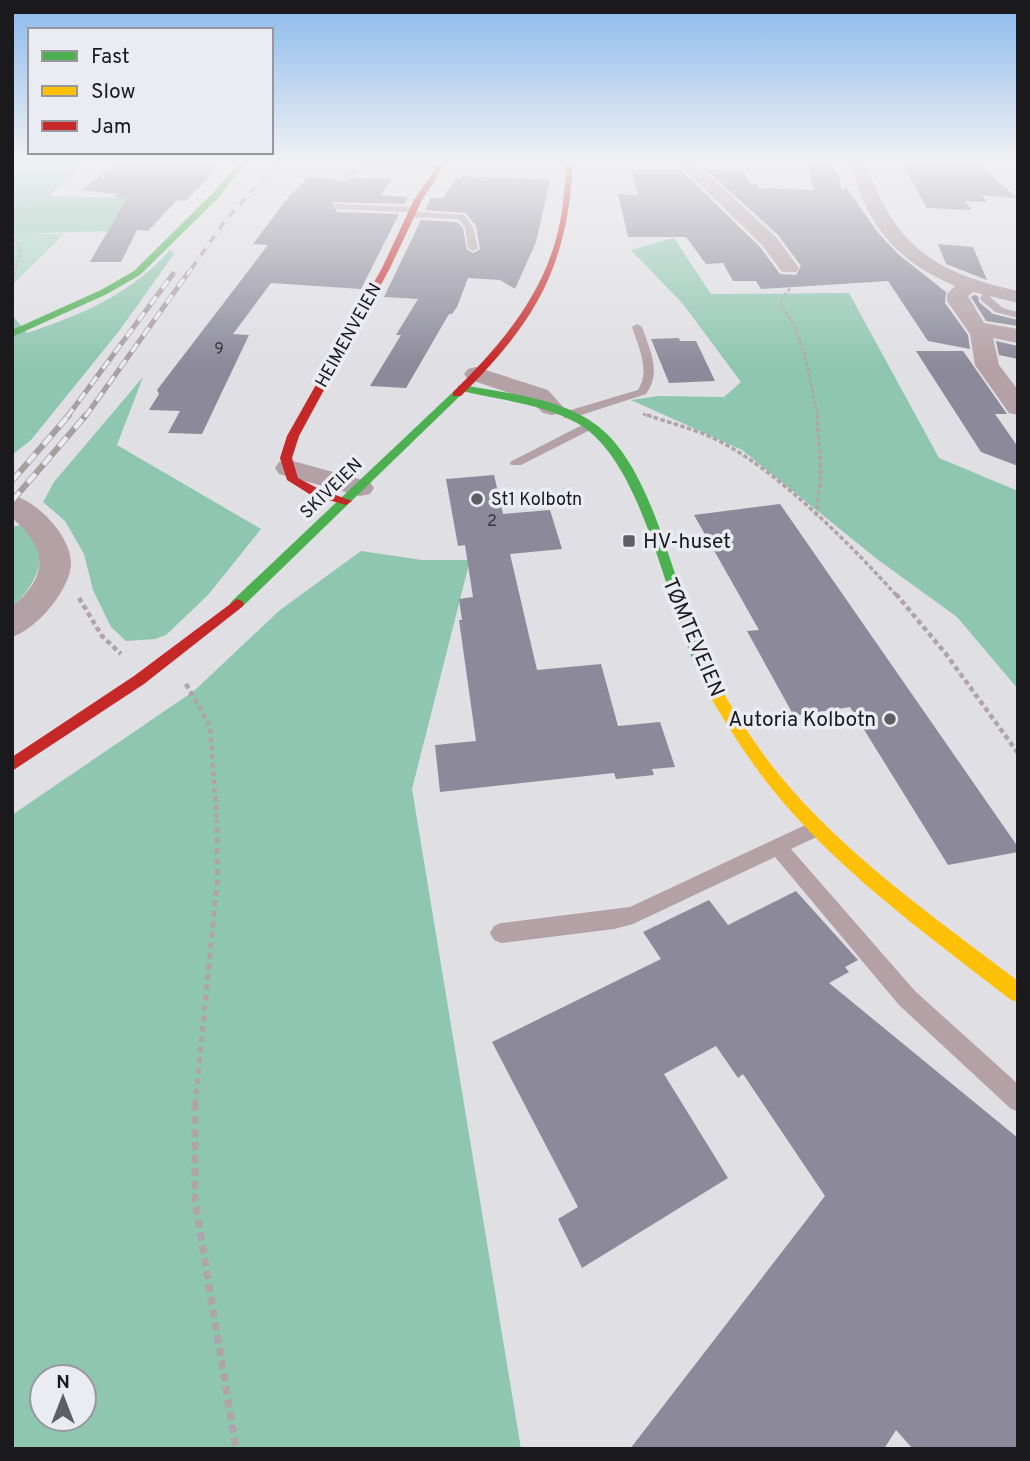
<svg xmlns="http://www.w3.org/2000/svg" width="1030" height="1461" font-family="Overpass,sans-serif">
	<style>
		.green { fill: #a2d2be }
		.forest { fill: #8ec6af; fill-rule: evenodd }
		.building { fill: #8c8a9a }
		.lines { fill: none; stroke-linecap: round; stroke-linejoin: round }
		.path-far5 { stroke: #afa4a8; stroke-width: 2; stroke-dasharray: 2.5 2; stroke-linecap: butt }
		.path-far4 { stroke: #afa4a8; stroke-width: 2.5; stroke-dasharray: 3.5 2; stroke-linecap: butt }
		.path-far3 { stroke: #afa4a8; stroke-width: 3.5; stroke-dasharray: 4.5 2.5; stroke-linecap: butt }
		.path-far2 { stroke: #afa4a8; stroke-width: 4.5; stroke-dasharray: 5 3.5; stroke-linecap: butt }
		.path-far1 { stroke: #afa4a8; stroke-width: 5; stroke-dasharray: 6 4.5; stroke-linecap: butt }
		.path { stroke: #afa4a8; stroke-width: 7; stroke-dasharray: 8 5; stroke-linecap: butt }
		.lane { fill: #b4a1a6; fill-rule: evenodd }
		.street { fill: #b4a1a6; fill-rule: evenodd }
		.fast { fill: #4caf50; fill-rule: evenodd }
		.slow { fill: #ffc107; fill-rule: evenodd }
		.jam { fill: #c62828; fill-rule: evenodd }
		.rail-far2-casing { stroke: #a79ea2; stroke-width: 3.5 }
		.rail-far1-casing { stroke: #a79ea2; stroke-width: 5 }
		.rail-casing { stroke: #a79ea2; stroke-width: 6 }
		.rail-far2 { stroke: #ebebf2; stroke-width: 2.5; stroke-dasharray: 8; stroke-linecap: butt }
		.rail-far1 { stroke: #ebebf2; stroke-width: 3.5; stroke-dasharray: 10; stroke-linecap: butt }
		.rail { stroke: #ebebf2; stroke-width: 4.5; stroke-dasharray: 12; stroke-linecap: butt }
		.poi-dot { fill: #5f5f63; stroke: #ebebf2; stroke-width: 2.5 }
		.labels { text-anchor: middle; stroke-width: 7; stroke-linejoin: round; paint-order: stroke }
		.far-number-label { font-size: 16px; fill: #36363c }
		.far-street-label { font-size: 18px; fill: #1a1a1d; stroke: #ebebf2 }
		.far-poi-label { font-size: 18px; fill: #1a1a1d; stroke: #ebebf2; text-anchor: start }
		.poi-label { font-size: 21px; fill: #1a1a1d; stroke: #ebebf2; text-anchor: start }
		.street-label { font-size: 21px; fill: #1a1a1d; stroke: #ebebf2 }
	</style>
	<rect width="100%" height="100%" fill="#dfdfe4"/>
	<polygon class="green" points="12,234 64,234 12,285"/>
	<g class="forest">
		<polygon points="12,161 83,161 50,196 132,198 108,231 12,234"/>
		<polygon points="674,238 711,294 849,293 939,458 1018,491 1018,689 957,617 877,559 742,450 631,400 659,396 724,397 741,382 683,304 631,250"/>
		<path d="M170 250 174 254 119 331 31 440 12 455V315L27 333C81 315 131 294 170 250Z"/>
		<polygon points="143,377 117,445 261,529 208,595 166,635 155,639 126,641 111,627 93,590 84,554 65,521 43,502 54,482"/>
		<path d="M20 525C54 553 38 581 12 608V527Z"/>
		<path d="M361 551 422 560H470L412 789 521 1449H12V815L194 691 280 610ZM42 1377H84V1419H42Z"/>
	</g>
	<g class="building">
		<polygon points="120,161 216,161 211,165 219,166 186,201 177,200 148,231 137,230 121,262 90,262 127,198 113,197 118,194 81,190"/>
		<polygon points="807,161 828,161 839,176 842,191 846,187 879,234 898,254 946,292 945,303 968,335 970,349 928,341 888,281 761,289 756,281 733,281 723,263 706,264 686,237 628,237 618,194 638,195 632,170 681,170 760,247 780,274 796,275 801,266 778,235 706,170 743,169 750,184 757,184 759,188 814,190"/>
		<polygon points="979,164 1017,198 982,195 987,202 965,201 971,210 927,208 902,165"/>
		<polygon points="463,176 550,180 536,242 515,289 500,280 468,278 457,307 452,314 449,314 406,388 370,386 401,335 396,335 418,299 384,297 421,220 457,222 463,228 467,250 474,253 480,249 476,226 466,213 425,210 431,198 443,198 456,179 461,179"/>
		<polygon points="309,177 345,181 352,178 392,179 381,195 408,197 404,204 332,202 337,212 399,214 361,289 271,283 233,334 249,335 202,434 168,433 180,411 149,410 159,394 157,390 268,245 253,244 290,195"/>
		<polygon points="938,244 973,247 987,280 946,264"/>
		<polygon points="974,295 978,296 979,302 993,314 1018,320 1018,326 986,321 971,297"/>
		<polygon points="679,338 680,341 696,341 715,381 669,383 651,339"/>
		<polygon points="996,341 1018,346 1018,359 999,355"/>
		<polygon points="916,351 963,351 1007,414 995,414 1018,447 1018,466 981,452"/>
		<polygon points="494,475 503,514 550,510 562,549 510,554 537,670 601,664 618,726 660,722 675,767 652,769 654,775 616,779 614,773 440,792 435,745 476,741 459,620 462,620 459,599 473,597 465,545 458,546 446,479"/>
		<polygon points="780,504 1018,847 1018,852 948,865 850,707 794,716 747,631 759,630 694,515"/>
		<polygon points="796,891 858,960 845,967 849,972 829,983 1018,1138 1018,1449 913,1449 896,1430 884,1449 630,1449 825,1196 743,1074 738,1078 716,1046 664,1074 728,1178 582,1268 558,1219 578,1207 492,1042 661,959 643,932 709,900 728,925"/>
	</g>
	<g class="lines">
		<g class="path-far5">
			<polyline points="12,220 19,212 44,201 70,174 92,161"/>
			<polyline points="12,235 21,250 14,275"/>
		</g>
		<g class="path-far4">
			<polyline points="12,281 14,273"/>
			<polyline points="790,289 782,297 781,304 794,326 804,352 818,417"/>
			<polyline points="643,414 653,417"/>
		</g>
		<g class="path-far3">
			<path d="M647 415C673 424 699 430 723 443 781 474 853 547 897 596"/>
			<polyline points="816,516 821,474 817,415"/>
		</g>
		<g class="path-far2">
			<polyline points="896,594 946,654 1018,753"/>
			<polyline points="79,598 102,636 121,654"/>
			<polyline points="186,684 210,726 217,822"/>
		</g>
		<polyline class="path-far1" points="195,1105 217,884 217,820"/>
		<polyline class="path" points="195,1103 195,1201 236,1449"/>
		<g class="lane">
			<path d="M377 162H402L443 168 439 170C406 167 375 161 346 178L339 176 351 168Z"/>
			<polygon points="334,204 414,207 417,212 464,215 473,227 478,248 473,251 468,248 465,227 458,219 412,217 409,212 337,209"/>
			<polygon points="987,289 993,289 990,297 1003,308 1018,312 1018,318 995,312 981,300 980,298"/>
			<path d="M637 324 642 327C650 350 662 373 646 394L572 418H564V412L638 390C651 371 638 346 632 327Z"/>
			<polygon points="588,422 592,423 592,429 521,465 511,465 510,462"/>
			<polygon points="816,820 823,822 826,828 823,834 791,849 915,991 1018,1084 1018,1112 1010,1108 899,1005 775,857 633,924 614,929 501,943 494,940 490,933 494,926 501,923 630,907"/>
		</g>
		<g class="street">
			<polygon points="676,161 693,161 776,237 799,268 796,272 782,272 762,245"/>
			<path d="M849 161H865C894 245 932 272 1018 291V303L973 292 968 296 984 323 1018 329V343L993 338 999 365 1018 390V415L1009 413 975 365 970 334 947 301V294L955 286C894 260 867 224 849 161Z"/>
			<polygon points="476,367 548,390 564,408 561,413 552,415 543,413 530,400 468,379 464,374 468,369"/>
			<polygon points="289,460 370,482 374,488 370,494 360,496 279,474 275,468 279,462"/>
			<path d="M12 495C37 501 70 535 71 562 72 588 36 630 12 637V607C48 576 49 549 12 518Z"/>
		</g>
		<g class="fast">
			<polygon points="241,161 247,161 218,198 140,275 107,294 12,337 12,330 101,290 134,271 212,194"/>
			<path d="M462 385C506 393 562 398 599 427 644 463 664 544 683 597 694 628 706 657 720 686L717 690H707C667 619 648 463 577 423 541 403 498 400 458 390V386Z"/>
			<polygon points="453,392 462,394 242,607 232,607 230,604 232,601"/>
		</g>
		<path class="slow" d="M712 681 717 682C735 713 754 743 776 771 843 854 934 917 1018 981V1002L1011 1000C925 933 832 867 765 780 742 750 723 719 704 686Z"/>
		<g class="jam">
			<polygon points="441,161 447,161 422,200 390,268 299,436 292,458 298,478 319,489 352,501 346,505 311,495 287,480 280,458 287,436 382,268 414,200"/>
			<path d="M567 161H573C568 268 535 322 461 396H453V392C500 346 543 296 558 231 564 208 564 184 567 161Z"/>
			<polygon points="237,599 242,601 244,604 242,607 144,684 12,771 12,757 134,676"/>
		</g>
		<defs>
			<polyline id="rail-far2" points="187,275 225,221 279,161"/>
			<g id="rail-far1">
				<polyline points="67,417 173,274"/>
				<polyline points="85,417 188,273"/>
			</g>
			<g id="rail">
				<polyline points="12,481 69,415"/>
				<polyline points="12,501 86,415"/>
			</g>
		</defs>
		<use href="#rail-far2" class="rail-far2-casing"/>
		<use href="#rail-far1" class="rail-far1-casing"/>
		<use href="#rail" class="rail-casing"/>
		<use href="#rail-far2" class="rail-far2"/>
		<use href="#rail-far1" class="rail-far1"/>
		<use href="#rail" class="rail"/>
	</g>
	<linearGradient id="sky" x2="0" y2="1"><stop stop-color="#89b9ec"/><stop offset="0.44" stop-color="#f1f1f3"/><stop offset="1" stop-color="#f1f1f3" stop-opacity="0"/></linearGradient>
	<rect width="1030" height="365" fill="url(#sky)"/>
	<g class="poi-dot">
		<circle cx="477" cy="499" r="7"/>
		<rect x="622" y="534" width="14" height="14" rx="3.5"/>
		<circle cx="890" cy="719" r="7"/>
	</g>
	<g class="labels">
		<g class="far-number-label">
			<text x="219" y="354">9</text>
			<text x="492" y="526">2</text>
		</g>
		<g class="far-street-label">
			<text transform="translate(348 335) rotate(-61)" y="6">HEIMENVEIEN</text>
			<text transform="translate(331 488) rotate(-44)" y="6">SKIVEIEN</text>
		</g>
		<g class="far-poi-label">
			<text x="491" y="505">St1 Kolbotn</text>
		</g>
		<g class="poi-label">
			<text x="643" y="548">HV-huset</text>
			<text x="876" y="726" text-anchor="end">Autoria Kolbotn</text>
		</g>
		<g class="street-label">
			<text transform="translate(694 637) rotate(67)" y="7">TØMTEVEIEN</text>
		</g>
	</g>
	<rect width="1030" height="1461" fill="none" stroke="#1a1a1d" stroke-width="28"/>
	<rect x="28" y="28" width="245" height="126" fill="#ebebf2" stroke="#97979d" stroke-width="2"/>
	<rect x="42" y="51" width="35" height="10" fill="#4caf50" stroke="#97979d" stroke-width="2"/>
	<text x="91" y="63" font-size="21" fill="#1a1a1d">Fast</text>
	<rect x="42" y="86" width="35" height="10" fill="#ffc107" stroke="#97979d" stroke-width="2"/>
	<text x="91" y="98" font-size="21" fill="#1a1a1d">Slow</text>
	<rect x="42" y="121" width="35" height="10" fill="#c62828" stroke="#97979d" stroke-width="2"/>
	<text x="91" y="133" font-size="21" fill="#1a1a1d">Jam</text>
	<g transform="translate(63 1398)"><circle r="33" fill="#ebebf2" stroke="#97979d" stroke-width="2"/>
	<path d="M0-5L12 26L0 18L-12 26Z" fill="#5f5f63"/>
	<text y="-10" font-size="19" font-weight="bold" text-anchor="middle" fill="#1a1a1d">N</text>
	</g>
</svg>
